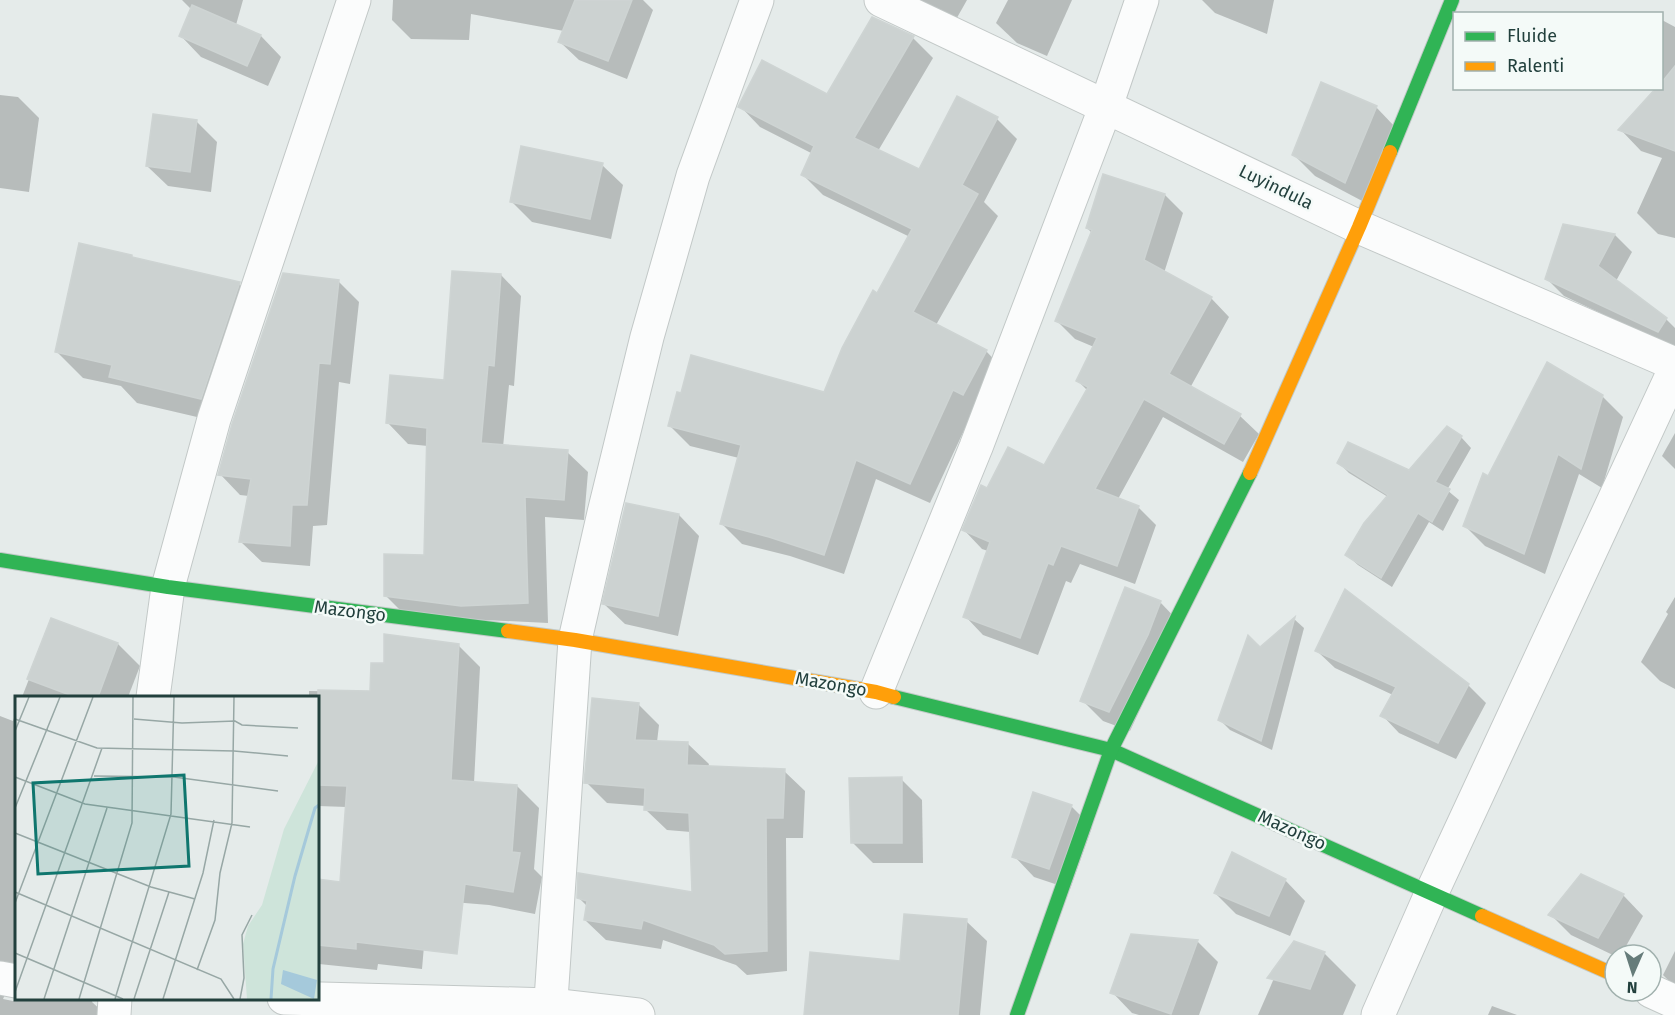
<svg xmlns="http://www.w3.org/2000/svg" width="1675" height="1015" font-family="'Fira Sans',sans-serif">
	<style>
		.shadow { fill: #0003 }
		.building { fill: #ccd2d1; stroke: #ced4d3; stroke-width: 1.5 }
		.lines { fill: none; stroke-linecap: round; stroke-linejoin: round }
		.street-casing { stroke: #c2c8c7; stroke-width: 35 }
		.fast-casing { stroke: #c1c9c7; stroke-width: 16 }
		.slow-casing { stroke: #c1c9c7; stroke-width: 16 }
		.street { stroke: #fbfcfc; stroke-width: 33 }
		.fast { stroke: #30b455; stroke-width: 14 }
		.slow { stroke: #ff9f0a; stroke-width: 14 }
		.labels { text-anchor: middle; stroke-width: 5; stroke-linejoin: round; paint-order: stroke }
		.street-label { font-size: 18px; fill: #22403d; stroke: #f4faf8 }
		.inset-river { fill: none; stroke: #a5c9db; stroke-width: 3 }
		.inset-road { fill: none; stroke: #97a7a5; stroke-width: 1.5 }
		.view { fill: #0f766e; fill-opacity: 0.15; stroke: #0f766e; stroke-width: 3 }
		.inset-edge { fill: none; stroke: #22403d; stroke-width: 3 }
	</style>
	<rect width="100%" height="100%" fill="#e5ebea"/>
	<g class="shadow">
		<polygon points="182,0 243,0 236,25 261,36 281,57 268,86 201,57 181,36 192,10"/>
		<polygon points="393,0 643,0 653,10 627,79 579,60 560,42 564,31 471,14 469,40 411,39 392,20"/>
		<polygon points="909,0 967,0 954,23"/>
		<polygon points="1008,0 1072,0 1047,56 1017,43 996,23"/>
		<polygon points="1202,0 1274,0 1267,34 1215,13"/>
		<polygon points="1662,20 1675,27 1675,238 1658,234 1637,213 1662,158 1641,151 1621,130 1662,88 1662,84 1665,80 1662,78"/>
		<polygon points="913,38 933,58 878,151 919,171 957,98 997,119 1017,139 984,202 998,216 936,325 986,351 1006,372 974,409 930,503 876,479 844,574 790,556 742,544 722,524 739,458 690,446 670,426 825,394 910,237 823,195 803,175 813,154 760,127 740,106 827,96"/>
		<polygon points="0,95 18,97 39,118 29,192 0,188"/>
		<polygon points="1376,107 1396,128 1366,203 1315,176 1294,155"/>
		<polygon points="196,121 217,142 211,192 168,186 147,166"/>
		<polygon points="602,165 623,185 611,239 532,222 511,201"/>
		<polygon points="1165,195 1183,213 1164,273 1211,298 1229,317 1190,388 1240,416 1259,434 1243,462 1163,417 1118,499 1138,507 1156,525 1135,584 1080,564 1071,583 1066,581 1038,655 983,635 965,616 988,551 982,549 964,530 988,490 1045,467 1088,391 1078,381 1094,347 1075,339 1057,321 1092,233 1087,228"/>
		<polygon points="1564,226 1615,235 1632,252 1616,281 1666,319 1675,328 1675,348 1564,296 1547,279"/>
		<polygon points="131,256 135,259 239,284 265,310 227,424 137,403 121,386 83,378 57,352"/>
		<polygon points="501,275 521,296 514,386 509,385 503,447 567,452 588,472 584,520 545,517 548,623 406,616 386,596 425,557 428,446 408,444 388,423 446,382"/>
		<polygon points="338,281 359,302 350,384 339,382 327,525 313,526 310,566 262,562 241,542 249,496 240,495 220,474"/>
		<polygon points="1602,396 1623,417 1602,488 1579,474 1545,574 1485,546 1464,525 1489,477"/>
		<polygon points="1675,433 1675,469 1662,456"/>
		<polygon points="1461,437 1471,448 1447,490 1459,500 1443,531 1429,522 1392,587 1358,565 1347,555 1388,497 1349,473 1339,463 1410,472"/>
		<polygon points="679,515 699,536 678,636 625,624 604,604"/>
		<polygon points="1675,597 1675,689 1660,681 1641,662 1668,614 1666,612"/>
		<polygon points="1160,602 1180,623 1130,731 1103,721 1082,700"/>
		<polygon points="1294,619 1304,628 1272,750 1230,730 1220,720 1261,649"/>
		<polygon points="52,620 118,644 140,666 128,697 22,697"/>
		<polygon points="458,645 480,667 474,783 517,786 539,808 534,869 542,877 535,914 489,905 428,900 422,969 378,964 377,970 319,964 318,881 341,883 347,807 318,806 318,697 309,697 309,691 372,692 385,665"/>
		<polygon points="1317,651 1468,685 1486,703 1456,759 1399,733 1382,715 1393,695 1335,668"/>
		<polygon points="638,704 659,725 657,742 688,744 709,764 708,767 784,771 805,791 803,838 786,838 787,971 747,975 736,965 663,940 661,949 606,940 585,920 588,907 578,897 693,894 691,832 667,830 646,810 646,806 607,803 586,782"/>
		<polygon points="16,712 16,982 8,988 3,999 13,1001 25,998 93,998 92,1002 106,1015 0,1015 0,716 13,721"/>
		<polygon points="901,779 922,800 923,863 873,863 852,842"/>
		<polygon points="1071,806 1092,827 1070,889 1034,877 1014,856"/>
		<polygon points="1285,880 1305,901 1290,936 1236,914 1215,893"/>
		<polygon points="1623,895 1643,916 1621,955 1615,956 1571,935 1550,914"/>
		<polygon points="966,921 987,941 980,1015 805,1015 901,963"/>
		<polygon points="1197,941 1218,962 1199,1015 1139,1015 1132,1013 1112,992"/>
		<polygon points="1294,943 1325,954 1356,985 1343,1015 1258,1015 1282,960"/>
		<polygon points="1675,951 1675,987 1663,975"/>
		<polygon points="1492,1006 1517,1015 1488,1015"/>
	</g>
	<g class="building">
		<polygon points="575,0 632,0 608,61 558,42"/>
		<polygon points="192,5 261,35 247,66 179,36"/>
		<polygon points="872,17 914,36 854,138 919,169 957,96 998,117 962,185 978,194 913,312 987,350 963,395 953,390 910,484 856,460 824,555 769,537 720,524 741,445 668,426 677,392 681,393 691,355 824,392 842,348 873,290 877,293 912,229 801,175 814,146 738,107 762,60 827,94"/>
		<polygon points="1675,66 1675,151 1618,130 1656,88 1662,88 1662,82"/>
		<polygon points="1321,82 1377,106 1345,183 1292,155"/>
		<polygon points="153,114 197,120 190,172 146,166"/>
		<polygon points="521,146 603,163 590,219 510,202"/>
		<polygon points="1103,174 1165,194 1144,260 1212,297 1169,374 1241,414 1224,444 1144,399 1095,489 1139,506 1117,566 1061,546 1053,565 1048,563 1020,638 963,617 990,542 962,530 981,485 987,488 1008,447 1044,465 1088,387 1076,381 1097,338 1055,321 1092,230 1086,228"/>
		<polygon points="1563,224 1615,234 1598,266 1667,318 1658,332 1545,279"/>
		<polygon points="79,243 132,255 132,257 240,282 201,399 109,377 112,365 55,352"/>
		<polygon points="452,271 501,274 494,366 488,365 481,443 568,450 564,500 525,497 528,603 461,606 384,596 384,554 424,555 427,428 386,423 390,375 444,380"/>
		<polygon points="283,273 339,280 330,364 319,363 307,505 292,505 290,546 239,542 251,479 218,475 232,424"/>
		<polygon points="1547,362 1603,395 1581,469 1558,454 1524,554 1463,526 1483,473 1488,476"/>
		<polygon points="1447,426 1462,436 1435,482 1450,489 1432,522 1418,513 1381,578 1345,555 1364,523 1388,495 1337,463 1348,442 1409,470"/>
		<polygon points="626,503 679,514 658,616 602,604"/>
		<polygon points="1125,587 1161,601 1148,635 1109,712 1080,701"/>
		<polygon points="1345,589 1469,684 1438,743 1380,716 1396,687 1315,651"/>
		<polygon points="1295,617 1261,741 1218,720 1248,635 1260,647"/>
		<polygon points="51,618 118,643 98,697 75,697 27,679"/>
		<polygon points="384,634 459,644 451,780 517,785 512,852 520,853 513,892 465,884 457,954 356,942 356,949 318,945 318,879 340,882 347,786 318,785 318,690 370,691 371,663 384,663"/>
		<polygon points="592,698 639,703 635,740 688,742 687,765 785,769 783,818 766,818 767,951 725,954 714,945 643,920 641,929 584,920 587,901 577,898 578,873 692,892 689,813 644,810 645,788 584,783"/>
		<polygon points="902,777 902,843 851,843 849,778"/>
		<polygon points="1033,792 1072,805 1049,869 1012,857"/>
		<polygon points="1232,852 1286,879 1269,916 1214,893"/>
		<polygon points="1581,874 1624,894 1598,938 1548,915"/>
		<polygon points="904,914 967,919 958,1015 804,1015 810,952 900,961"/>
		<polygon points="1131,934 1198,940 1171,1014 1110,993"/>
		<polygon points="1294,941 1325,952 1310,989 1267,978"/>
	</g>
	<g class="lines">
		<defs>
			<g id="street">
				<polyline points="881,0 1359,227 1675,364"/>
				<polyline points="876,692 976,447 1106,106 1142,0"/>
				<polyline points="153,697 168,587 214,419 354,0"/>
				<polyline points="0,978 16,981"/>
				<polyline points="1651,991 1675,1002"/>
				<polyline points="284,998 551,1005 638,1015"/>
				<polyline points="114,1015 115,998"/>
				<polyline points="550,1015 575,640 604,513 647,337 693,176 757,0"/>
				<polyline points="1378,1015 1432,892 1675,369"/>
			</g>
			<g id="fast">
				<polyline points="1390,152 1452,0"/>
				<polyline points="0,560 168,587 508,631"/>
				<polyline points="894,697 1111,750 1482,916"/>
				<polyline points="1017,1015 1111,750 1250,473"/>
			</g>
			<g id="slow">
				<polyline points="1250,473 1359,227 1390,152"/>
				<polyline points="508,631 575,640 876,692 894,697"/>
				<polyline points="1482,916 1615,975"/>
			</g>
		</defs>
		<use href="#street" class="street-casing"/>
		<use href="#fast" class="fast-casing"/>
		<use href="#slow" class="slow-casing"/>
		<use href="#street" class="street"/>
		<use href="#fast" class="fast"/>
		<use href="#slow" class="slow"/>
	</g>
	<g class="labels">
		<g class="street-label">
			<text transform="translate(1276 187) rotate(26)" y="6">Luyindula</text>
			<text transform="translate(350 611) rotate(7)" y="6">Mazongo</text>
			<text transform="translate(831 684) rotate(10)" y="6">Mazongo</text>
			<text transform="translate(1292 830) rotate(24)" y="6">Mazongo</text>
		</g>
	</g>
	<g transform="translate(15 696)">
		<rect width="304" height="304" fill="#e5ebea"/>
		<path d="M304 64V303H232L228 248 233 230 247 209 269 133Z" fill="#cee4da"/>
		<path d="M268 274 302 284 299 303 266 288Z" fill="#a5c9db"/>
		<path class="inset-river" d="M256 303 258 273 280 180 300 112 304 109"/>
		<path class="inset-road" d="M0 23 82 52 219 55 273 60M119 23 167 27 220 25 227 29 283 32M0 35 14 1M79 80 159 81 263 95M0 81 70 108 235 131M0 112 45 1M0 137 136 191 180 203M0 196 206 283 219 303M0 207 78 1M0 257 108 303M182 274 200 224 205 177 217 127 219 1M0 296 87 52M29 303 92 112M64 303 117 127 118 1M100 303 156 118 159 1M119 303 154 196M148 303 188 177 199 124M225 303 229 282 227 239 237 219"/>
		<path class="view" d="M169 79 174 170 23 178 18 87Z"/>
		<rect width="304" height="304" class="inset-edge"/>
	</g>
	<rect x="1453" y="12" width="210" height="78" fill="#f4faf8" stroke="#a0b0ad" stroke-width="1.5"/>
	<rect x="1465" y="32" width="30" height="9" fill="#30b455" stroke="#a0b0ad" stroke-width="1.5"/>
	<text x="1507" y="42" font-size="18" fill="#22403d">Fluide</text>
	<rect x="1465" y="62" width="30" height="9" fill="#ff9f0a" stroke="#a0b0ad" stroke-width="1.5"/>
	<text x="1507" y="72" font-size="18" fill="#22403d">Ralenti</text>
	<g transform="translate(1633 973) rotate(183)"><circle r="28" fill="#f4faf8" stroke="#a0b0ad" stroke-width="1.5"/>
	<path d="M0-4.5L10 22L0 15L-10 22Z" fill="#667c7a"/>
	<text y="-9" font-size="16" font-weight="bold" text-anchor="middle" fill="#22403d">N</text>
	</g>
</svg>
